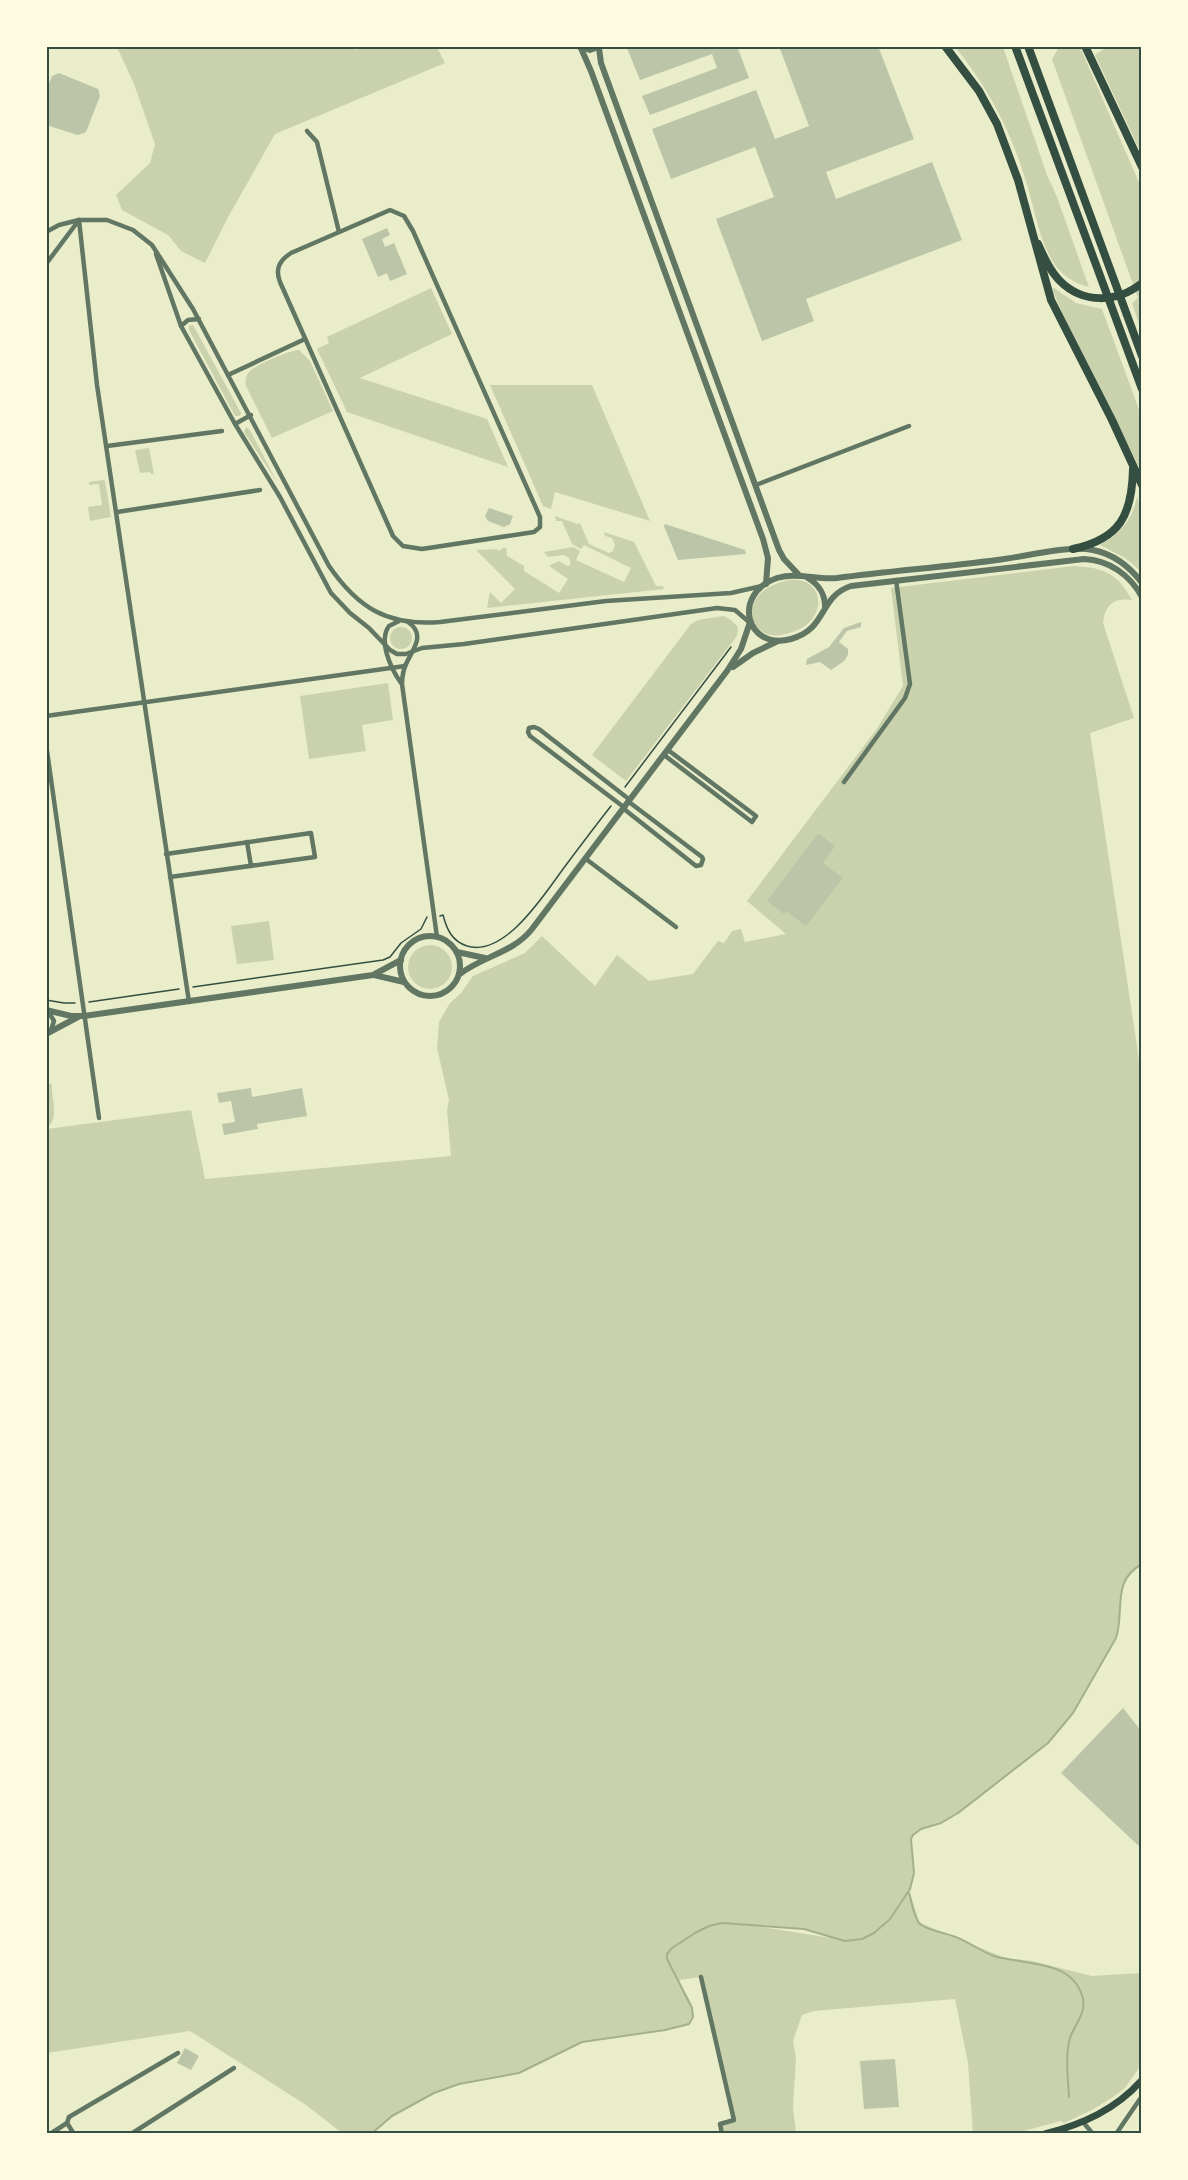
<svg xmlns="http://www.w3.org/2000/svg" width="1188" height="2180" font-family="'Open Sans',sans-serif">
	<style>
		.green { fill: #cad2ad; fill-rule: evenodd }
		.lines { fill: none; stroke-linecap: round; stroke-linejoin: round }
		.stream { stroke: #a3b18a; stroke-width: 2 }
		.building { fill: #bcc5a7 }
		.path { stroke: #344e41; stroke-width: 1.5 }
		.minor { stroke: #617663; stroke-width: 4.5 }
		.tertiary { stroke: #617663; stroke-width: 6 }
		.secondary { stroke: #344e41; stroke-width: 7 }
		.trunk { stroke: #344e41; stroke-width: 8 }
		.motorway { stroke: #344e41; stroke-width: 8 }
		.neatline { fill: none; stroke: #344e41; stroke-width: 2 }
	</style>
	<rect width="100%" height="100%" fill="#e9edc9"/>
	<g class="green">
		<polygon points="350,47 357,50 361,46 437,47 445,63 275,134 227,219 205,263 181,251 168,235 122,210 116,195 150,163 155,144 134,84 117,47"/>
		<path d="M955 47H1003L1047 175 1057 197 1089 287C1075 284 1061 275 1053 262 1038 238 1033 201 1024 175 1009 127 986 85 955 47Z"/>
		<polygon points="1057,47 1080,47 1141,187 1141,330 1132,303 1138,298 1052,59 1058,49"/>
		<polygon points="1107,47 1141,47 1141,153 1095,55"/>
		<polygon points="431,288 452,334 360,378 487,419 508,467 347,412 317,349 329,343 327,337"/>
		<polygon points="1054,288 1076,303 1102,309 1141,415 1141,471 1066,321 1052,289"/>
		<polygon points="193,325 241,413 240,416 235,416 189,330 189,326"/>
		<path d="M299 350 310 361 333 411 272 438 246 386C245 381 245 377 249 372 255 365 290 350 299 350Z"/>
		<polygon points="490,385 592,385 650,521 555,492 551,509 543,506"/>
		<polygon points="246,427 250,430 277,482 244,432"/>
		<polygon points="149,448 154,474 151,474 150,472 140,473 135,450"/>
		<polygon points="103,480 105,481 111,517 90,521 88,507 102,505 99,484 89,485 89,482"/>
		<path d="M1137 496 1141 508V571L1125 558 1100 545C1120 534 1133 519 1137 496Z"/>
		<polygon points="555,516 577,524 580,523 589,544 609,553 613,551 615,545 612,538 605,536 604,532 634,542 656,586 663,586 664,589 487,608 490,592 501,603 515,589 476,550 497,549 498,551 506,547 507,556 524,566 524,571 559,593 568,579 549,566 559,561 568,566 571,564 569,558 564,555 548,557 544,552 573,547 580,551 576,560 624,582 631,568 584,545 581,549 572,544 562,521 556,521"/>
		<path d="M1074 566C1105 568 1117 573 1132 600 1113 597 1105 605 1103 623L1134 718 1090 733 1142 1080 1141 1564C1112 1581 1125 1610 1116 1638L1076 1707 1066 1723 1048 1743 969 1806 947 1820 921 1829 913 1835 911 1839 914 1873 909 1891 920 1923 1005 1958 1032 1961 1092 1976 1141 1973V2065L1125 2088 1113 2097 1092 2110 1064 2123 1061 2121 1016 2133H973L968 2063 955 1999 814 2011 802 2015 793 2041 796 2058 793 2107 796 2133H723L720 2124 734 2120 700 1977 679 1980 691 2003 693 2011 692 2020 686 2026 582 2042 519 2073 459 2084 434 2093 392 2116 371 2133H342L306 2105 190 2031 47 2053V1129L191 1110 205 1179 451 1156 447 1110 449 1100 437 1048 439 1022 450 1003 461 993 473 976 525 953 542 936 595 986 617 955 649 981 693 974 718 941 724 943 732 931 741 929 745 942 786 934 747 901 876 730 903 686 891 588ZM744 1924 804 1929 831 1938Z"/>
		<path d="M789 580C827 575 829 624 789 633 783 635 776 636 770 635 748 629 747 604 763 591 771 585 780 582 789 580Z"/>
		<polygon points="724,616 731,620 738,627 737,636 626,781 592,755 691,624 698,620"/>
		<circle cx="401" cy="638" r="11"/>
		<polygon points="388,683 393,720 362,725 366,751 309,759 300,696"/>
		<polygon points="269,921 274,960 237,964 231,926"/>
		<circle cx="430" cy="967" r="22"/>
		<path d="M47 1082 52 1085C51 1099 58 1111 51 1124L47 1126Z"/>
	</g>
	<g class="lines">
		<g class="stream">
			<path d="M909 1893C912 1902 913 1915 919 1923 927 1931 943 1932 953 1936 968 1941 980 1951 994 1956 1023 1965 1070 1959 1082 1995 1088 2012 1075 2023 1070 2038 1065 2055 1068 2079 1069 2097"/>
			<path d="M371 2134 392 2116 434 2093 459 2084 519 2073 582 2042 665 2030 689 2024 693 2017 692 2008 667 1959V1954L672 1948 695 1933 709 1926 722 1923 804 1929 845 1941 862 1939 874 1933 890 1919 910 1889 914 1873 911 1839 913 1835 921 1829 941 1823 958 1813 1048 1743 1073 1713 1116 1638C1125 1610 1111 1581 1142 1564"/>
		</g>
	</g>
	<g class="building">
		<polygon points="630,46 737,46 749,78 650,115 642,96 717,68 712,54 640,80 627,48"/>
		<polygon points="779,46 878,46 914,139 826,172 836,199 932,162 962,240 806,299 814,321 762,341 716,219 774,197 755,147 671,179 652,129 756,90 775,139 809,126"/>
		<polygon points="59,73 98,89 100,96 86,132 78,135 46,125 46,91 52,76"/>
		<polygon points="387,228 390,235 382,239 385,247 394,243 407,274 390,281 387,273 378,277 362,239"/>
		<polygon points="489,508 513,516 510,524 504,527 488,521 485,516"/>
		<polygon points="665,524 745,550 746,554 678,560 664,526"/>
		<polygon points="861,622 861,627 847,631 839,642 848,649 848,655 844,661 831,670 820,662 806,665 807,659 829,647 844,628"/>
		<polygon points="818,833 835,846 823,863 843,878 806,926 786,911 784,914 767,901"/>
		<polygon points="251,1088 252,1097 302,1088 307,1116 257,1124 258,1129 224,1135 222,1124 235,1122 231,1101 219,1103 217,1093"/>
		<polygon points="1123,1708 1142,1732 1142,1849 1061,1773"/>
		<polygon points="185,2048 199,2056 191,2070 177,2063"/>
		<polygon points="895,2059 899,2107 864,2109 860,2061"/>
	</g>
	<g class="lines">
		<g class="path">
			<polyline points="625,787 731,647"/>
			<path d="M440 916 443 915C447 930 452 941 467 946 506 958 547 890 566 865 581 845 596 825 611 806"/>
			<polyline points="193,987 383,960 390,957 401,943 421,929 427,917"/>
			<polyline points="46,1000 64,1003 75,1003"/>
			<polyline points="89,1002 179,989"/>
		</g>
		<g class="minor">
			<polyline points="307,131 317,142 339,232"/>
			<path d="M390 210 404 216 413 231 540 517V527L534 532 422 549 403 546 393 536 280 282C275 269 279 261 291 253Z"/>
			<polyline points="79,220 97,385 189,1002"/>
			<path d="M46 232 59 225 79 220H107L133 230 152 245 193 309 329 566C358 608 387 626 440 622L606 601 731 593 762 586"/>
			<polyline points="156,254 181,326 235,424 280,497 331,593 350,613 369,628 390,650 397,654 406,654 422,648 464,644 717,608 735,610 749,622"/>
			<polyline points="46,264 79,220"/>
			<polyline points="181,326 188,320 199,319"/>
			<polyline points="228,375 305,339"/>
			<polyline points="235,424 251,415"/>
			<polyline points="107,446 222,431"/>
			<polyline points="756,485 909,426"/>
			<polyline points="117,512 260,490"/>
			<path d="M399 621 389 626C378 641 391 669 401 683"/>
			<path d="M408 622C427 635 412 650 406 664 403 671 402 677 402 684L437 937"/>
			<polyline points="46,716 405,666"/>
			<polyline points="46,744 99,1118"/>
			<polyline points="664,755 752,822 756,816 668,750"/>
			<polyline points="844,782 905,698 910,684 896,580"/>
			<polyline points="625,808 530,736 528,732 529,728 534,727 539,729 630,800"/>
			<polyline points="624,809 696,866 701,865 703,859 702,857 629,802"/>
			<polyline points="247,842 251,866"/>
			<polyline points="166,854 311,833 315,857 170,877"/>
			<polyline points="586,859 676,927"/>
			<polyline points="48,1011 54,1021 51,1030"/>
			<polyline points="701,1977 734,2120 720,2124 722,2134"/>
			<polyline points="1083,2122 1093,2134"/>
			<polyline points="67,2123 69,2117 178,2053"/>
			<polyline points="50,2134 67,2123 74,2134"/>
			<polyline points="131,2134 234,2068"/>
			<polyline points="1116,2134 1142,2096"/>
		</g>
		<g class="tertiary">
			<polyline points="580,46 591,71 763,539 768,558 766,584"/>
			<polyline points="580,47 590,50 601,46"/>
			<polyline points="599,48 601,63 779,550 784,559 799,575"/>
			<path d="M808 578C818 584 825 594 825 606"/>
			<path d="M1142 583C1130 567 1113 554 1093 550 1067 545 1025 557 997 560 944 567 890 571 837 578 816 580 797 572 777 578 731 594 746 651 791 639 828 629 818 597 851 586L1084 559C1109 560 1130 575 1142 597"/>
			<polyline points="733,667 753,653 778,641"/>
			<circle cx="430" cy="966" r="30"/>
			<polyline points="457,952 485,958"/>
			<path d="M460 974C483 956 513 953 532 929L727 671 741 649 750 622"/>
			<polyline points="374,975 404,982"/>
			<polyline points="46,1010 71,1016 84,1016 373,975 401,960"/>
			<polyline points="46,1034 78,1017"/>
		</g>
		<path class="secondary" d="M1045 2134C1083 2124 1115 2110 1142 2080"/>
		<g class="trunk">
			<polyline points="945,46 979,91 997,124 1018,180 1051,300 1112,420 1142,485"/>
			<polyline points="1085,46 1142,167"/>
			<path d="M1038 244C1044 257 1050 271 1060 281 1083 304 1117 303 1142 283"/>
			<path d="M1073 549C1120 539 1132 515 1133 469"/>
		</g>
		<g class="motorway">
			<polyline points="1015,46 1142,389"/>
			<polyline points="1028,46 1142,356"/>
		</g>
	</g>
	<rect width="1188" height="2180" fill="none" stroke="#fefae0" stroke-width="96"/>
	<rect x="48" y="48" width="1092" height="2084" class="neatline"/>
</svg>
